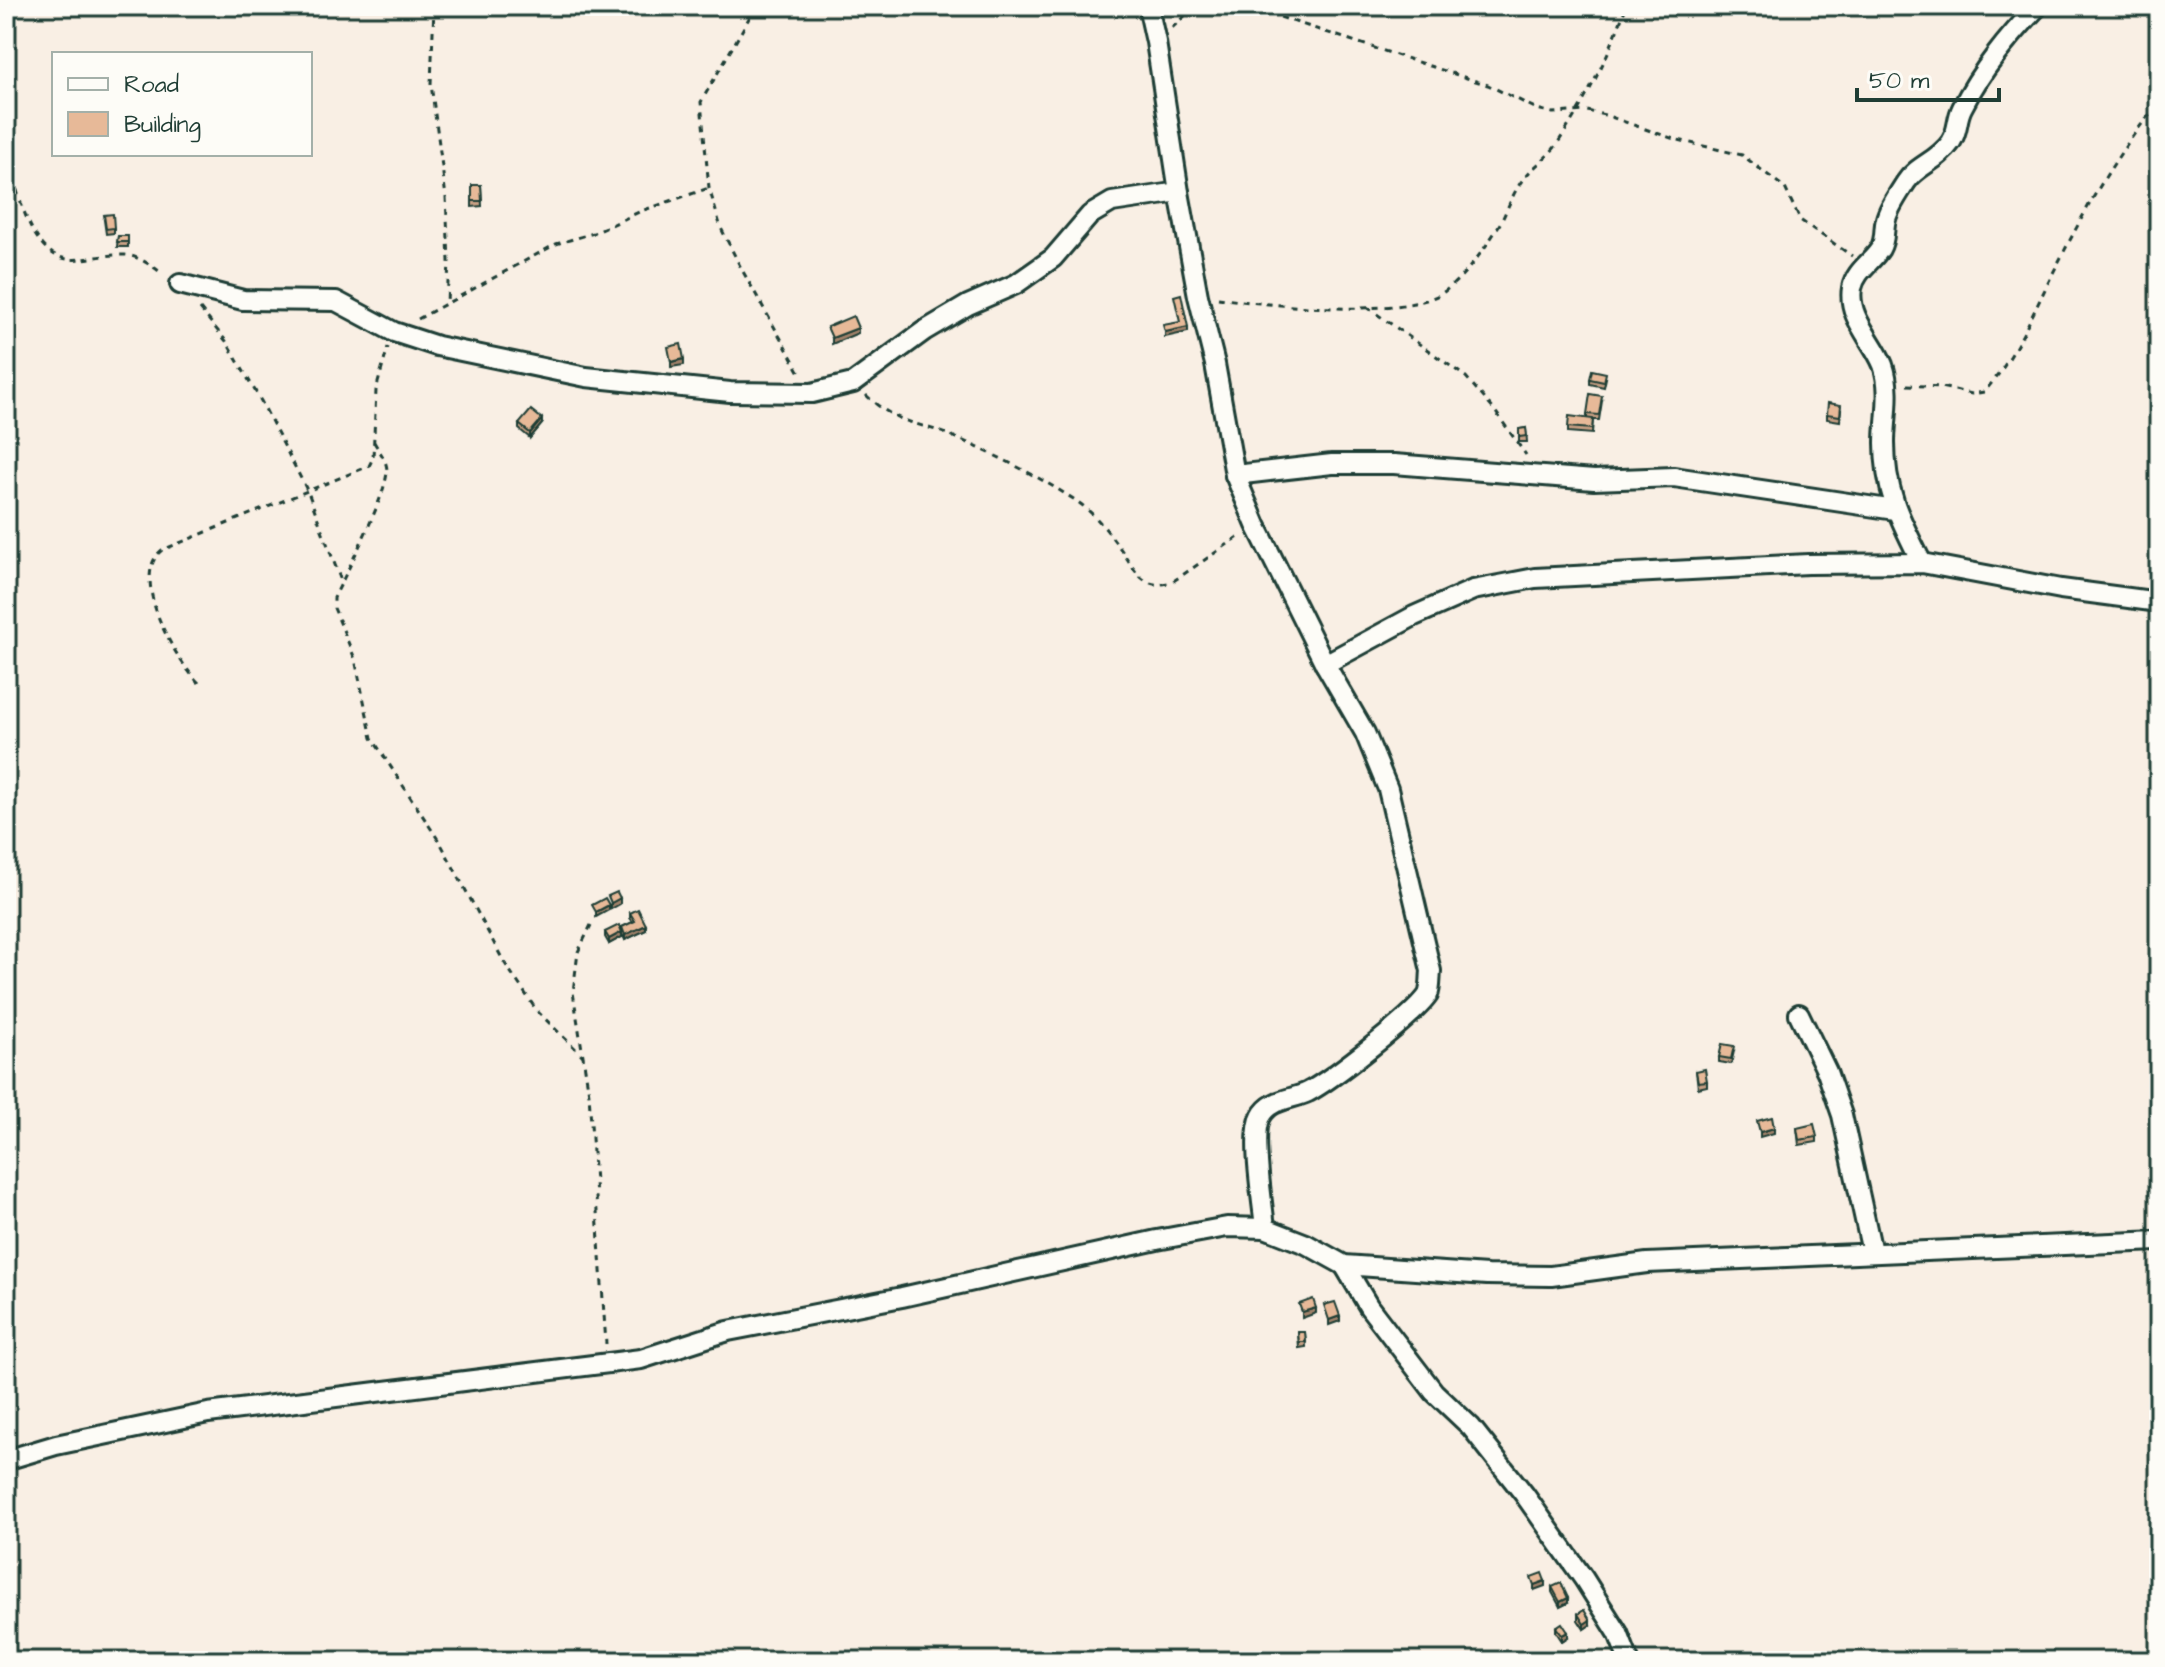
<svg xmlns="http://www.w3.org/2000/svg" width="2165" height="1667" font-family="'Architects Daughter',sans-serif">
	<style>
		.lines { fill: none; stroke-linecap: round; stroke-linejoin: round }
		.minor-casing { stroke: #1f3d34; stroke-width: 24 }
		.path { stroke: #1f3d34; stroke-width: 3; stroke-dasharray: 6 6; stroke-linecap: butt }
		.minor { stroke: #fdfcf7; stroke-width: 18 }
		.wall { fill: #c79f83; stroke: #1f3d34; stroke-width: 2 }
		.shaded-wall { fill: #a2826a; stroke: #1f3d34; stroke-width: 2 }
		.building { fill: #e7b998; stroke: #1f3d34; stroke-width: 2 }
	</style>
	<rect width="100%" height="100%" fill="#f9efe4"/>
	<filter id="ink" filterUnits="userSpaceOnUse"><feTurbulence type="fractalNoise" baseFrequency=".0125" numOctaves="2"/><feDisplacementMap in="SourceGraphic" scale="16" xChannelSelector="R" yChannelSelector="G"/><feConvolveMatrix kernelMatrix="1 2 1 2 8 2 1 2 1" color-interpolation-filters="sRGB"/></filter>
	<g filter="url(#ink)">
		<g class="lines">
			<defs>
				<g id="minor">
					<path d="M1148 6 1156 42 1179 192 1198 296 1215 364 1235 475 1256 525 1325 664 1365 733 1388 789 1431 971C1430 978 1431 988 1428 995 1415 1015 1331 1080 1308 1092 1291 1100 1270 1099 1261 1117 1251 1135 1263 1205 1265 1228"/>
					<polyline points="180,284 243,300 336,301 394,332 437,346 586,377 730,392 812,393 853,383 924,331 968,305 1016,284 1053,258 1090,215 1112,202 1179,192"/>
					<polyline points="1235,475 1332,464 1394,464 1594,480 1674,477 1895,510"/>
					<path d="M1922 563C1901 521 1885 493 1885 443 1885 418 1892 390 1883 365 1873 340 1847 317 1852 288 1856 270 1871 263 1880 249 1886 239 1883 230 1886 219 1889 207 1899 193 1906 182 1916 166 1938 161 1951 142 1959 129 1956 120 1962 108 1981 70 2009 37 2038 6"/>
					<polyline points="1325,664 1414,616 1473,590 1535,578 1808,564 1922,563 2061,589 2159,602"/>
					<polyline points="1799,1014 1827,1072 1842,1115 1872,1252"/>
					<polyline points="1344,1265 1369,1307 1434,1392 1471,1427 1524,1494 1584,1579 1618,1633 1629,1661"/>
					<polyline points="6,1460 56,1445 208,1413 641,1359 728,1331 902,1297 1157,1240 1227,1227 1265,1228 1306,1244 1344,1265 1487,1275 1551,1276 1647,1263 2159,1241"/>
				</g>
			</defs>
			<use href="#minor" class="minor-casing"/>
			<g class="path">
				<polyline points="434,6 431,84 446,197 449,261 447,303"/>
				<polyline points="756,6 701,102 709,188 721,228 741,268 802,376"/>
				<polyline points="1246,6 1488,85 1537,109 1553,113 1587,111 1605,115 1674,139 1742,155 1785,188 1800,220 1852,256"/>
				<polyline points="1172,28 1195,6"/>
				<polyline points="6,43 14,6"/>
				<path d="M6 155C15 180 20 208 33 231 60 277 85 253 125 255 139 256 152 266 163 274"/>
				<path d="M1218 298C1266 305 1407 320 1445 291 1468 273 1488 245 1502 220 1508 207 1513 194 1521 182 1531 168 1545 160 1555 147 1584 104 1610 55 1626 6"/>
				<polyline points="1367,307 1466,377 1495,411 1526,455"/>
				<polyline points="200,309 226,341 261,401 308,492 341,581"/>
				<polyline points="418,319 556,244 597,232 641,211 709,188"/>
				<path d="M1907 385 1941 387 1972 394 1984 392C2014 359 2032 315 2052 275 2083 214 2114 155 2159 103"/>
				<path d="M866 395C898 426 918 421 954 437 996 455 1036 475 1075 500 1095 513 1111 535 1124 554 1131 564 1137 577 1148 582 1157 586 1164 584 1172 582L1240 536"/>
				<path d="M374 442C379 451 387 460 387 471 386 497 347 571 334 598V608L355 659 372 738 441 844 504 962 537 1011 583 1056"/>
				<path d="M199 683C175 660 128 577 162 550L369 466 373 458 376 390 388 347"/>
				<polyline points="591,925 578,952 573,992 589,1094 606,1344"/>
			</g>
			<use href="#minor" class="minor"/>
		</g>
		<g class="wall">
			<polygon points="472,185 481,185 482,206 472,207"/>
			<polygon points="104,220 114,228 114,233 106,234"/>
			<polygon points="118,236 128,236 128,247 117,247"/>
			<polygon points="1606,378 1604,387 1590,384 1590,379"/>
			<polygon points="1602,401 1599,420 1593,420 1592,434 1568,432 1568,427 1587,419 1587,414"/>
			<polygon points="1841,410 1840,421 1827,419 1827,414"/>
			<polygon points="519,424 542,424 530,438 519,429"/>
			<polygon points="1526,428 1527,442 1519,442 1519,429"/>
			<polygon points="630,913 646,930 625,940 622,934 622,937 609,944 605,937 605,932 622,931 622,927 633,922 630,918"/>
			<polygon points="1734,1051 1731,1064 1719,1062 1719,1057"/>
			<polygon points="1696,1071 1707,1081 1707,1086 1698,1088"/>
			<polygon points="1797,1128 1817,1137 1817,1142 1799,1145"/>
			<polygon points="1298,1332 1305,1332 1306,1347 1299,1348"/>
			<polygon points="1552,1587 1568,1603 1560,1607 1552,1592"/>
			<polygon points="1578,1614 1590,1625 1584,1629 1578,1620"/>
			<polygon points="1556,1627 1568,1637 1562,1641 1556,1632"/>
		</g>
		<g class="shaded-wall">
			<polygon points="1188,327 1188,332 1165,337 1165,332"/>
			<polygon points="858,328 858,333 832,344 832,338"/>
			<polygon points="684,359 684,365 671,367 671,362"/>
			<polygon points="542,419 542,424 530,438 530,433"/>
			<polygon points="620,898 620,904 611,909 611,903"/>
			<polygon points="609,905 609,910 596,917 596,912"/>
			<polygon points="646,925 646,930 625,940 625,935"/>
			<polygon points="622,932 622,937 609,944 609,939"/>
			<polygon points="1774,1128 1774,1133 1760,1137 1760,1132"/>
			<polygon points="1316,1308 1316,1313 1302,1318 1302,1312"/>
			<polygon points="1340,1316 1340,1321 1329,1325 1329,1320"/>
			<polygon points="1545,1581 1545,1586 1534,1590 1534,1585"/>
			<polygon points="1568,1598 1568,1603 1560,1607 1560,1602"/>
			<polygon points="1590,1620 1590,1625 1584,1629 1584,1624"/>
			<polygon points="1568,1632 1568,1637 1562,1641 1562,1635"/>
		</g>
		<g class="building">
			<polygon points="472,185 481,185 482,201 472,201"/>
			<polygon points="113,214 114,228 106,229 104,215"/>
			<polygon points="118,236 128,236 128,242 117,242"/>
			<polygon points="1181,294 1188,327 1165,332 1163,325 1180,322 1174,296"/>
			<polygon points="853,316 858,328 832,338 827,327"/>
			<polygon points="681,344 684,359 671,362 668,347"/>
			<polygon points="1592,370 1606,373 1604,382 1590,379"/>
			<polygon points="1590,394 1602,396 1599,415 1587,414"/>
			<polygon points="1828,403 1841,405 1840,416 1827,414"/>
			<polygon points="531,410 542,419 530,433 519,424"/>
			<polygon points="1569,416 1593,419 1592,429 1568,427"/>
			<polygon points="1526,428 1527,436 1519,437 1519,429"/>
			<polygon points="617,892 620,898 611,903 608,896"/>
			<polygon points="605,898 609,905 596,912 592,905"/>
			<polygon points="638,909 646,925 625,935 622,927 635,921 630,913"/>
			<polygon points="619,925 622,932 609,939 605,932"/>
			<polygon points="1722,1044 1734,1046 1731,1059 1719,1057"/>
			<polygon points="1705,1069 1707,1081 1698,1082 1696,1071"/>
			<polygon points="1772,1117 1774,1128 1760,1132 1757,1121"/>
			<polygon points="1814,1124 1817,1137 1799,1140 1797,1128"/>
			<polygon points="1313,1299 1316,1308 1302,1312 1299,1304"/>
			<polygon points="1335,1302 1340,1316 1329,1320 1324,1305"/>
			<polygon points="1298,1332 1305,1332 1306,1342 1299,1342"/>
			<polygon points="1542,1573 1545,1581 1534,1585 1531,1577"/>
			<polygon points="1561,1583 1568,1598 1560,1602 1552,1587"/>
			<polygon points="1584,1610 1590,1620 1584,1624 1578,1614"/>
			<polygon points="1562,1623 1568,1632 1562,1635 1556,1627"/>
		</g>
	</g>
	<rect width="2165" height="1667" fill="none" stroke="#fdfcf7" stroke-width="32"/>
	<rect x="16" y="16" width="2133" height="1635" fill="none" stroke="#1f3d34" stroke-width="3" filter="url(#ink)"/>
	<rect x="52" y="52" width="260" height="104" fill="#fdfcf7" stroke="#a4b0a9" stroke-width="2"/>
	<rect x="68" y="78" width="40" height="12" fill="#fdfcf7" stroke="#a4b0a9" stroke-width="2"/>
	<text x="124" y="92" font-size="24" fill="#1f3d34">Road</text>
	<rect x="68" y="112" width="40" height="24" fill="#e7b998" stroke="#a4b0a9" stroke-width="2"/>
	<text x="124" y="132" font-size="24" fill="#1f3d34">Building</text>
	<path d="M1857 88v12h142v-12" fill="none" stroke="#1f3d34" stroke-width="4"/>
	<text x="1869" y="88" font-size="24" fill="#1f3d34" stroke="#fdfcf7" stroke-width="6" paint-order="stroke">50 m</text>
</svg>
